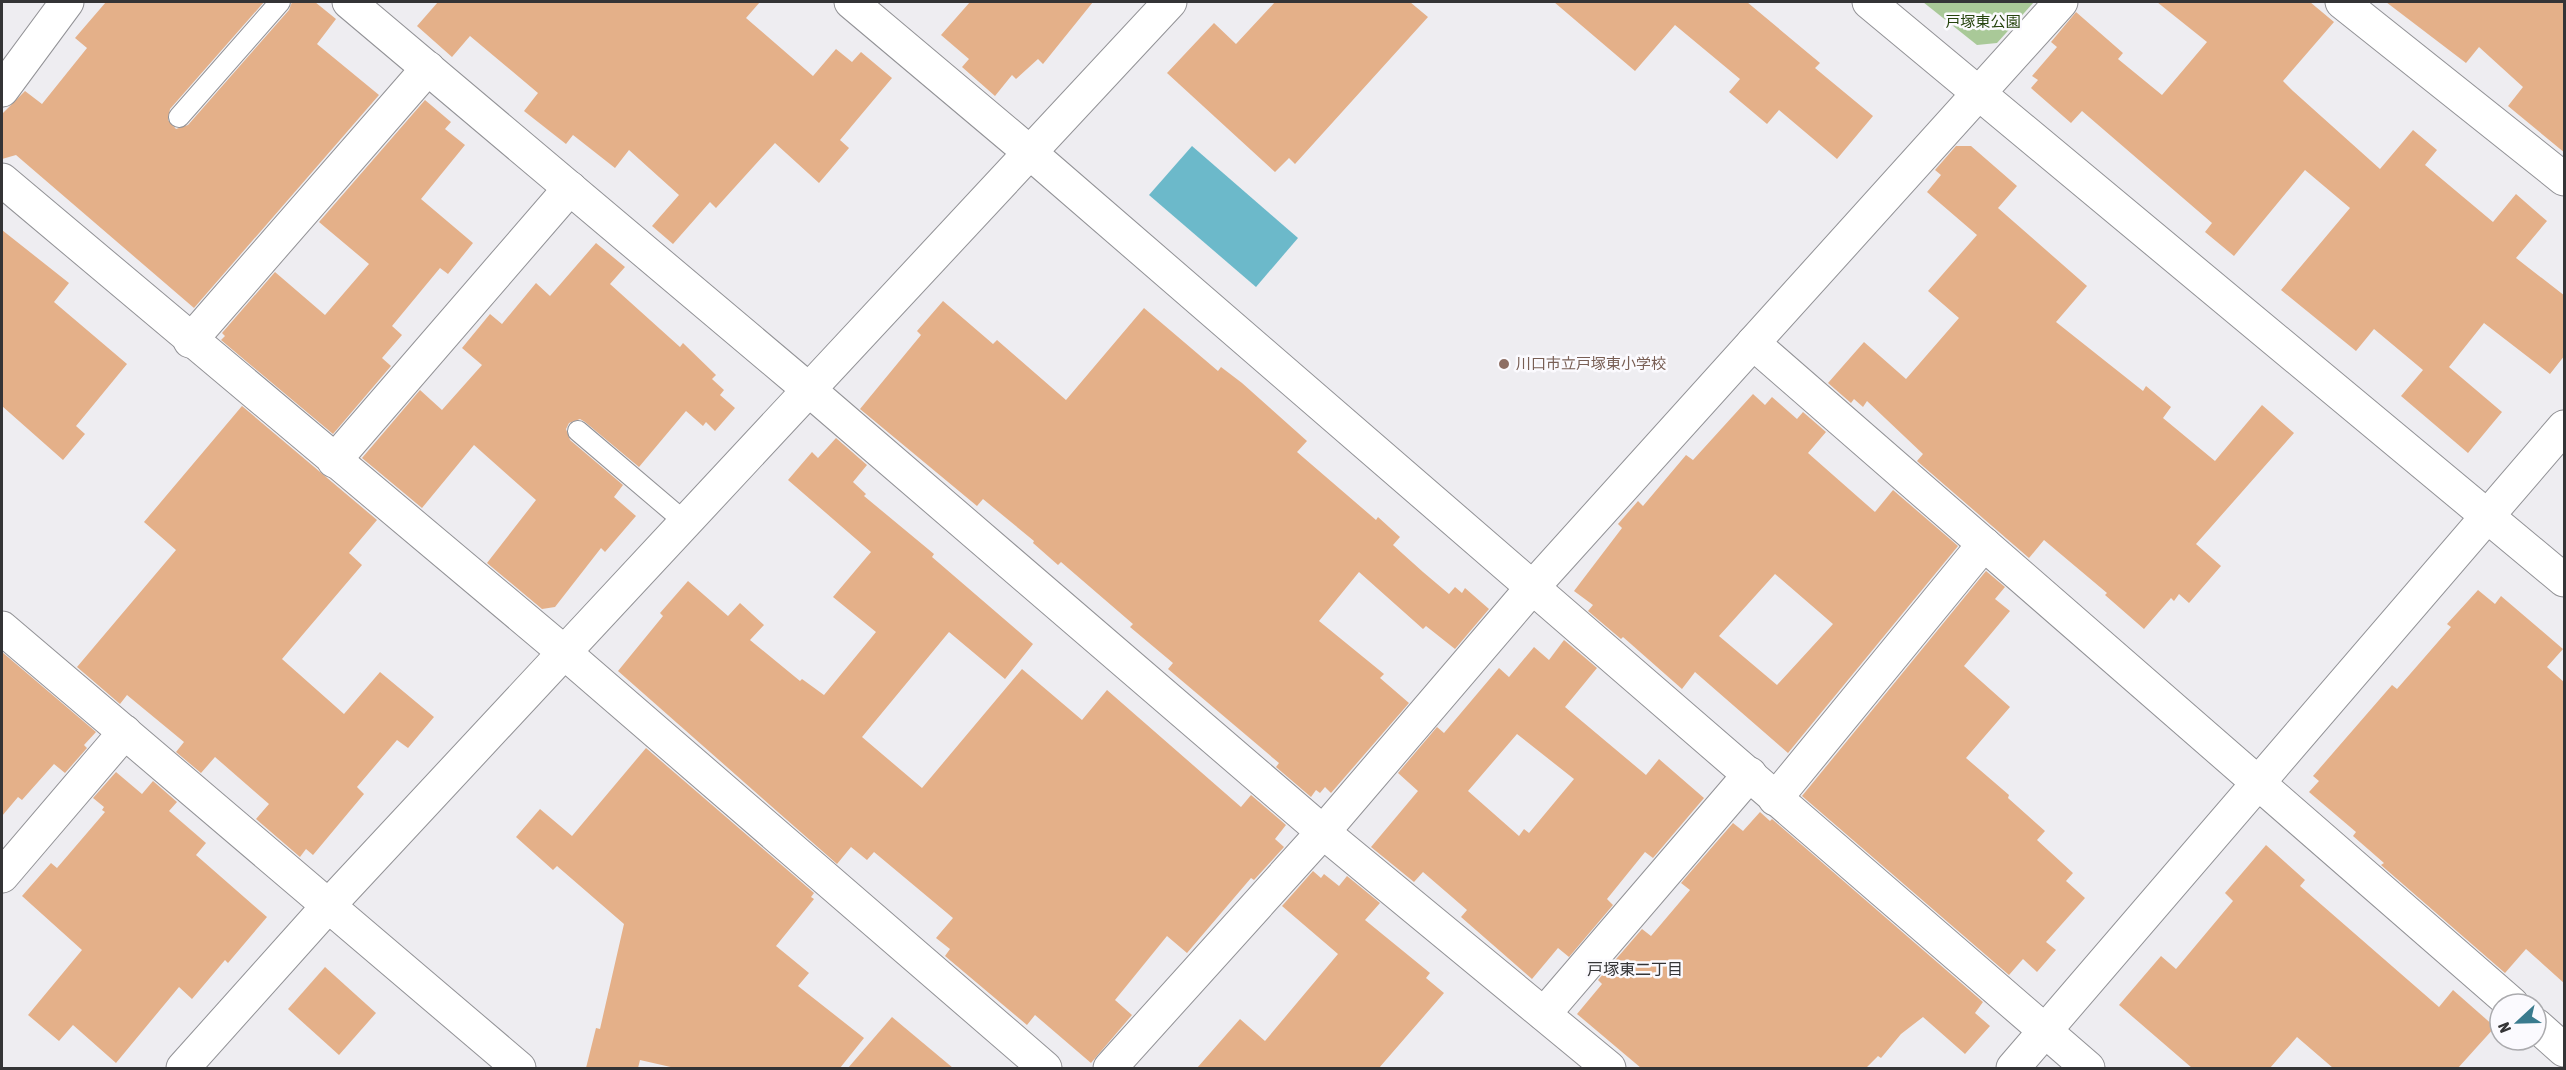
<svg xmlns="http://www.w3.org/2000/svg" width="2566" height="1070" font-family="'Asap Condensed','Noto Sans JP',sans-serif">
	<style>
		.green { fill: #a9c998 }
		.water { fill: #6cb9ca }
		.building { fill: #e4b089; fill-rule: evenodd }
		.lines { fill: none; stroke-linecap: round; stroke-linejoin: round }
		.service-casing { stroke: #929296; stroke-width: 22 }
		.minor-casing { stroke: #929296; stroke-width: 35 }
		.tertiary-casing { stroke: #929296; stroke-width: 35 }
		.service { stroke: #fff; stroke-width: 20 }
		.minor { stroke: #fff; stroke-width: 33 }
		.tertiary { stroke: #fff; stroke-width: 33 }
		.education-dot { fill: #8d6e63; stroke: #fbfafe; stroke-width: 2 }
		.labels { text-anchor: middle; stroke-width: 5; stroke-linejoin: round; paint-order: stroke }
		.park-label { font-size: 15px; fill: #25430d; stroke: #fbfafe }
		.education-label { font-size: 15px; fill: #785e54; stroke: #fbfafe; text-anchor: start }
		.neighbourhood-label { font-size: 16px; fill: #343436; stroke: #fbfafe }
	</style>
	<rect width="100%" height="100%" fill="#eeedf1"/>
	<polygon class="green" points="1923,2 2034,2 1997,43 1977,45"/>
	<polygon class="water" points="1192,146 1298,238 1256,287 1149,195"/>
	<g class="building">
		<polygon points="106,2 264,2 170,109 168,120 176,129 188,125 289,10 292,2 315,2 336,19 317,44 379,95 194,308 16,155 2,159 2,114 25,91 42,104 87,48 75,38"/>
		<polygon points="438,2 760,2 746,18 813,76 836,49 852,62 861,52 892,78 840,140 849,148 819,183 775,143 716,208 710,202 673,244 652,226 679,195 629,150 615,168 573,135 566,144 524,111 538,93 470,36 452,57 417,26"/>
		<polygon points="970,2 1093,2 1043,64 1038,59 1016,79 1012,75 995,96 962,67 969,59 941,35"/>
		<polygon points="1275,2 1410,2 1428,17 1295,164 1289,158 1275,172 1167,73 1214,23 1236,44"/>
		<polygon points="1554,2 1747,2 1820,63 1815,68 1873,116 1837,159 1779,110 1767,124 1729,92 1740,79 1675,25 1635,71"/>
		<polygon points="2157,2 2310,2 2334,22 2283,81 2293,91 2380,169 2413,130 2437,150 2425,165 2493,222 2516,194 2547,221 2516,258 2565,296 2565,355 2550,374 2484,323 2449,367 2502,412 2468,453 2401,396 2423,370 2374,329 2356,351 2281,290 2350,208 2305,170 2234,256 2205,232 2212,223 2082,111 2071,123 2031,88 2038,80 2032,76 2057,47 2051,42 2076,12 2123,53 2118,59 2162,95 2207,42"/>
		<polygon points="2386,2 2565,2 2565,153 2508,106 2523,87 2479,47 2466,63"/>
		<polygon points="425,100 451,122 445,129 465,145 421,199 473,243 448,274 440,268 392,326 402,335 382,358 391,366 333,434 221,340 225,336 222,333 275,272 325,315 369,264 319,222"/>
		<polygon points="1956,146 1971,146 2017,186 1998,208 2087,286 2056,322 2143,391 2146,386 2171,407 2163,418 2215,461 2262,405 2294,433 2196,544 2221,566 2189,603 2179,594 2174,601 2171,598 2144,629 2105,595 2107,593 2044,540 2029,558 1917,461 1923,454 1867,401 1863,407 1854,399 1851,403 1828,383 1864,342 1906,379 1959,318 1928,291 1977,235 1927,192 1941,175 1935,170"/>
		<polygon points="2,230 69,283 54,302 127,364 76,426 85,434 63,460 2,406"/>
		<polygon points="596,243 625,267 610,284 680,347 683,343 716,375 712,379 724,390 720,395 735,408 715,431 706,422 703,426 686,411 639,467 585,422 580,419 569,423 566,429 570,440 623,485 614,497 636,516 605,552 601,548 555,607 542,609 487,563 536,500 474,445 422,508 362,458 420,390 442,410 482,365 462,348 490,314 502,324 536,283 550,296"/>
		<polygon points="943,301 993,344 997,340 1066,400 1144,308 1218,371 1221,367 1242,383 1307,441 1297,452 1376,520 1378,517 1400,537 1393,545 1423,572 1449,594 1455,587 1462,593 1465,588 1489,609 1455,649 1426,626 1423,629 1359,572 1319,621 1384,674 1380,678 1409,703 1331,793 1325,787 1320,793 1316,790 1311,797 1276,767 1279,763 1168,669 1173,663 1130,627 1133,624 1061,562 1058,565 1033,543 1034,541 983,499 977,506 860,409 921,335 917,331"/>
		<path d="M1753 394 1765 405 1772 397 1797 419 1803 412 1826 432 1808 453 1875 512 1893 490 1958 546 1788 753 1695 672 1682 689 1623 637 1621 639 1588 611 1593 605 1574 591 1622 528 1618 524 1638 501 1643 506 1686 455 1693 460ZM1775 574 1833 624 1777 685 1719 636Z"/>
		<polygon points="242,406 377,520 349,553 362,565 282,659 344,714 380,672 434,717 408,748 397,740 357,787 364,794 313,855 306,849 300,857 256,819 269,804 215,757 201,773 176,752 184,742 127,695 120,704 77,667 176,550 144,522"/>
		<polygon points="836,438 867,465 853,482 866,494 864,496 934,554 932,557 1033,644 1005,679 949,632 862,737 922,788 1022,669 1082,720 1107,690 1241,807 1251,795 1286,825 1275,839 1284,847 1254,880 1251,878 1187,953 1167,936 1115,1000 1132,1015 1091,1063 1035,1015 1027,1025 945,956 950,949 936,938 953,918 874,852 867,860 851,847 837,864 618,671 663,616 660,613 688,581 728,616 740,603 764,625 750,640 800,681 802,679 824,695 876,632 833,597 871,552 788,480 812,452 818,458"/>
		<polygon points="1986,571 2005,587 1995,599 2010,611 1964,666 2010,707 1966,758 2009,795 2008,798 2045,831 2037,840 2073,873 2066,881 2085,898 2046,942 2056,950 2037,972 2023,959 2009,975 1802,796"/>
		<polygon points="2478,590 2495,604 2501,596 2563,649 2547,667 2565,683 2565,984 2526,949 2505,973 2381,865 2384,863 2353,836 2356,832 2309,792 2319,781 2313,776 2392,685 2397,689 2451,627 2447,624"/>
		<path d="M1564 640 1597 668 1565 707 1646 775 1659 759 1704 798 1653 858 1645 852 1607 899 1613 905 1569 957 1558 948 1532 979 1461 917 1467 910 1423 872 1414 882 1371 847 1418 791 1398 773 1437 727 1444 733 1499 668 1509 677 1534 647 1549 660ZM1517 734 1574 779 1529 833 1524 829 1519 836 1468 791Z"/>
		<polygon points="2,652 96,732 84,745 87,748 65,773 54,764 22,800 18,797 2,816"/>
		<polygon points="646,748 814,893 811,897 814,899 776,946 809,973 798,986 864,1038 840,1068 675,1068 640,1060 638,1068 586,1068 596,1028 600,1029 624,924 557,866 553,870 516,837 540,809 572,836"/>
		<polygon points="116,772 142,794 153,781 177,802 169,811 206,843 196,855 267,917 228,963 225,960 192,999 179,987 116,1063 73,1025 59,1041 28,1015 82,950 22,896 51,863 57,868 105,812 102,810 104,807 93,798"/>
		<polygon points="1760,812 1770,821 1772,819 1983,1002 1975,1013 1990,1026 1965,1054 1923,1017 1901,1034 1881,1058 1878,1056 1866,1068 1641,1068 1577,1014 1602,984 1598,980 1642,929 1651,936 1690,890 1681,883 1733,823 1743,831"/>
		<polygon points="2266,845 2305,880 2300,886 2439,1007 2453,990 2495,1027 2458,1068 2333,1068 2297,1037 2270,1068 2192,1068 2119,1005 2161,956 2176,969 2233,901 2225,893"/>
		<polygon points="1313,871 1321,878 1324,874 1339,886 1347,876 1380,903 1365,920 1430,973 1426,978 1444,993 1379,1068 1197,1068 1240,1019 1265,1041 1338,954 1282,906"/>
		<polygon points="325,967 376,1013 339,1055 288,1009"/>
		<polygon points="892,1017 953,1068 848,1068"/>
	</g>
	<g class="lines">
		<defs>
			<g id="service">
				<polyline points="179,117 280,2"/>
				<polyline points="578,431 685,522"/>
			</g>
			<g id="minor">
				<polyline points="349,2 808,389 1323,832 1609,1068"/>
				<polyline points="851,2 1028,151 2088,1068"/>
				<polyline points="2342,2 2564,179"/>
				<polyline points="2,90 67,2"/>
				<polyline points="2,180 565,653 1045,1068"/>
				<polyline points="190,341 428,68"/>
				<polyline points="1753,343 2512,1004"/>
				<polyline points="334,461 570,188"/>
				<polyline points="2,628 519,1068"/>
				<polyline points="1775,799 1984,544"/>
				<polyline points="2,876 125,732"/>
				<polyline points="1544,1014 1750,774"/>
				<polyline points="2536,1025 2564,1050"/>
				<polyline points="1110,1068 1323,832 1531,589 2061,2"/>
				<polyline points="2013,1068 2564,427"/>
			</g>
			<g id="tertiary">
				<polyline points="1869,2 2564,580"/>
				<polyline points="183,1068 329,905 1170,2"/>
			</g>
		</defs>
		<use href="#service" class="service-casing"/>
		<use href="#minor" class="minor-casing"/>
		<use href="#tertiary" class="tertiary-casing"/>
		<use href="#service" class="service"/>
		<use href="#minor" class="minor"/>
		<use href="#tertiary" class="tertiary"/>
	</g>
	<circle class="education-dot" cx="1504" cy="364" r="6"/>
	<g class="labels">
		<g class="park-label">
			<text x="1983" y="27">戸塚東公園</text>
		</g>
		<g class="education-label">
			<text x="1516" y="369">川口市立戸塚東小学校</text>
		</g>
		<g class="neighbourhood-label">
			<text x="1635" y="975">戸塚東二丁目</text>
		</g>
	</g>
	<rect width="2566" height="1070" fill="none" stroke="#343436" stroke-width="6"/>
	<g transform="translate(2518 1022) rotate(248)"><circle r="28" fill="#fbfafe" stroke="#ababae" stroke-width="1.5"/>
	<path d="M0-4.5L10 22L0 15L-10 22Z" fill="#3a7b8e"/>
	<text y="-9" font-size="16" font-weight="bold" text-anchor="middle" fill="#343436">N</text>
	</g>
</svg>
